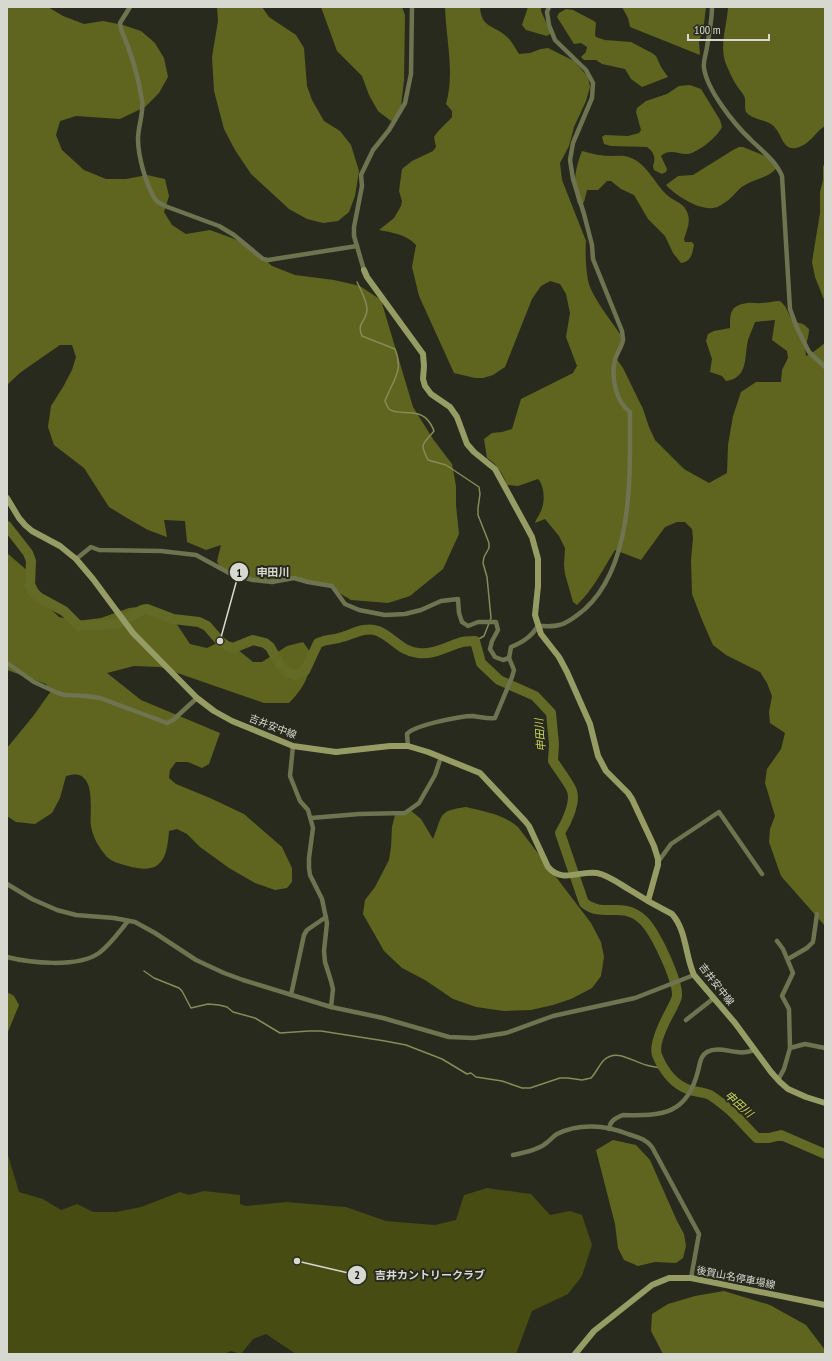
<svg xmlns="http://www.w3.org/2000/svg" width="832" height="1361" font-family="'PT Sans Narrow','Noto Sans JP',sans-serif">
	<style>
		.green { fill: #474c12 }
		.forest { fill: #5f651f }
		.lines { fill: none; stroke-linecap: round; stroke-linejoin: round }
		.stream { stroke: #868b58; stroke-width: 1.5 }
		.river { stroke: #636a25; stroke-width: 10 }
		.street { stroke: #6e7350; stroke-width: 4.5 }
		.secondary { stroke: #959d64; stroke-width: 6 }
		.labels { text-anchor: middle; stroke-width: 4; stroke-linejoin: round; paint-order: stroke }
		.street-label { font-size: 10px; fill: #d7d8d0; stroke: #282a1d }
		.water-label { font-size: 11px; font-style: italic; fill: #cad75e; stroke: #282a1d }
		.leader { fill: none; stroke: #d7d8d0; stroke-width: 1.5 }
		.callout-dot { fill: #d7d8d0; stroke: #282a1d; stroke-width: 1.5 }
		.mark-label { font-size: 12px; text-anchor: middle; font-weight: bold; fill: #111 }
		.callout-label { font-size: 11px; text-anchor: middle; font-weight: bold; fill: #d7d8d0; stroke: #282a1d; stroke-width: 4; stroke-linejoin: round; paint-order: stroke }
	</style>
	<rect width="100%" height="100%" fill="#282a1d"/>
	<polygon class="green" points="7,1152 19,1192 43,1199 61,1210 77,1204 93,1212 116,1212 141,1207 180,1192 189,1195 204,1191 240,1195 240,1204 246,1206 286,1202 346,1207 386,1221 435,1225 456,1220 464,1195 487,1188 531,1194 550,1215 570,1211 582,1215 592,1245 582,1276 568,1294 532,1311 516,1354 296,1354 266,1334 253,1339 241,1354 231,1351 224,1354 7,1354"/>
	<g class="forest">
		<polygon points="7,7 48,7 63,16 84,24 103,21 123,25 141,31 155,43 164,58 168,77 159,93 145,107 120,119 76,116 60,121 56,135 62,150 84,170 106,179 126,179 147,175 165,179 169,196 164,212 172,225 186,234 210,230 232,238 252,248 272,266 295,275 334,280 360,286 381,300 413,407 433,439 452,464 456,486 456,505 459,534 443,569 410,596 388,603 351,600 341,594 332,586 294,578 272,582 253,580 220,568 217,561 221,545 206,550 187,542 185,521 164,520 167,537 148,530 127,518 109,507 84,468 54,445 48,427 51,406 63,387 72,370 76,357 72,345 60,345 21,372 7,385"/>
		<polygon points="217,7 262,7 269,17 296,35 304,48 307,86 312,100 324,121 340,131 351,145 359,171 355,196 349,212 338,221 323,223 307,219 289,209 251,174 235,150 224,129 214,91 212,57 218,21"/>
		<polygon points="321,7 402,7 405,15 404,80 400,115 391,121 378,111 369,95 362,76 337,51"/>
		<path d="M445 7H480C481 28 494 25 506 36 511 40 515 48 519 54L530 53 541 49 548 48 574 61 588 77 590 87 586 101 574 127 569 146 560 163 562 180 586 241C585 252 586 274 589 284 594 300 613 323 622 337L616 358 623 368 643 409 649 427 655 440 684 469 709 483 727 473 728 445 733 416 741 392 756 382H781L782 370 788 358 787 351 772 340 775 320 755 322C753 328 750 334 748 340 744 356 749 378 726 381L722 376 710 372 712 359 706 341 708 334 714 331 730 328C730 313 730 305 748 303 752 302 757 304 761 303 768 303 773 301 780 301L785 306 791 318 796 322 803 324 809 329C809 339 804 346 806 356L812 353 825 343V926L781 876 769 842 770 829 775 816 765 783 767 769 781 749 785 733 770 723 769 712 772 696 767 683 760 672 726 655 713 645 702 620 692 594 691 560 693 538 692 529 685 522H677L665 527 641 560 615 550C603 569 593 590 577 605L573 602 565 574 564 565 565 548 559 536 545 519 535 523C537 517 541 513 542 508 545 500 544 485 538 479L518 486 507 485C503 474 497 464 487 458L484 439 492 433 502 432 512 429 521 399 573 373 577 366 566 337 570 313 566 294 560 284 550 281 541 286 532 299 505 367 493 375 483 378H475L454 373 419 296 412 267 416 245C406 234 393 233 379 230L394 218 401 206 402 201 399 191 402 169 412 161 433 151 436 147 434 137C439 129 446 124 452 117V111L446 104C455 73 446 39 445 7Z"/>
		<polygon points="528,7 541,7 541,11 550,31 550,34 547,36 526,30 522,25"/>
		<polygon points="622,7 706,7 704,24 699,42 700,55 630,27 628,18"/>
		<path d="M728 7H825V126C815 132 810 145 796 148 783 150 782 136 776 129 770 119 754 121 747 113 743 109 747 101 744 96 742 92 739 89 737 86 733 80 729 71 726 64 719 46 727 26 728 7Z"/>
		<polygon points="566,9 573,10 594,21 596,23 595,35 596,37 605,40 631,42 652,53 656,56 661,67 668,77 642,87 631,79 625,69 602,64 596,60 584,60 581,57 586,52 587,47 581,43 574,44 557,17 559,13"/>
		<path d="M690 85 701 89 720 120 722 127C717 137 699 152 688 154 679 155 670 148 661 156L667 169 666 172 662 174 654 170 653 166C656 158 654 152 647 147L611 146 604 144 602 137 605 135 628 136 639 133 641 130 636 112 637 108 646 101 667 94 679 86Z"/>
		<path d="M739 147H743L775 160 777 167C770 178 756 178 745 185 737 189 733 198 724 203 721 205 717 208 713 208 698 210 675 195 666 185L678 176 693 175 733 150Z"/>
		<path d="M582 151C592 154 602 156 613 156 619 156 624 155 631 158 647 164 655 184 667 195 673 201 682 202 686 210 692 220 687 229 684 239L685 242H692L694 245C692 254 692 261 681 263L673 253 665 236 648 219 634 195 621 189 611 181H607L598 190H587L584 202 581 205 578 204C572 186 575 169 582 151Z"/>
		<polygon points="825,164 825,302 815,277 812,262 820,213 820,192 823,180 823,166"/>
		<path d="M7 553 30 573 45 603 59 617 76 621 101 618 129 608 147 606 176 623 190 644 207 648 217 643 227 651 237 649 253 662H262L287 646 303 642 313 656C308 677 305 687 289 703H264L160 667 134 666 107 673 141 700 220 733 209 764 202 768 188 762H176L170 770 169 778 176 784 210 798 244 814 282 847 292 868V882L287 888 275 890 255 883 229 868 200 847 187 834 177 829 169 831C167 861 160 875 128 866 121 864 111 862 106 856 99 847 93 838 91 826 89 813 96 781 79 775 75 774 70 775 66 776L60 798 52 813 35 824 16 822 7 816V748L34 715 51 691 46 684 7 670Z"/>
		<path d="M466 807C486 812 503 814 518 827L591 923 601 942 604 957 601 976 592 988 571 999 553 1005 531 1010 504 1011 476 1007 453 999 425 980 402 968 384 951 363 914 365 900 375 887 389 860 391 847 392 827 395 815 402 811 410 810 421 819 433 839C443 815 437 811 466 807Z"/>
		<polygon points="7,992 14,996 19,1005 7,1034"/>
		<polygon points="613,1140 636,1145 650,1160 677,1221 684,1234 686,1246 683,1258 676,1263 655,1262 638,1266 624,1260 618,1248 615,1224 596,1150"/>
		<polygon points="724,1291 770,1305 806,1325 825,1350 825,1354 663,1354 651,1331 652,1314 668,1304 695,1296"/>
	</g>
	<g class="lines">
		<g class="stream">
			<path d="M357 282C360 288 367 302 367 309 367 322 356 322 362 336L395 349C404 371 393 380 385 401 386 403 387 407 389 409 398 417 419 406 430 423 432 426 433 428 434 431 423 445 419 442 428 460L446 465 479 487 480 494 478 508V515L489 543V548L484 557 483 563 487 577 491 618 484 636 475 641"/>
			<path d="M144 971 154 978 179 988 182 991 191 1008 208 1004 219 1005 227 1007 233 1012 255 1018 280 1033 309 1031H321L385 1041 406 1045 442 1059 467 1074 471 1073 476 1077 502 1081 522 1088H530L560 1078H568L582 1080 591 1078C596 1073 599 1065 604 1060 617 1048 633 1062 646 1065 652 1067 658 1067 665 1069"/>
		</g>
		<path class="river" d="M7 526 28 553 31 561 30 585 32 591 40 598 64 611 79 626 116 624 142 610 147 609 173 619 199 622 207 626 220 641 227 646 233 648 253 640 265 643 270 647 279 663 286 672 295 675 305 671 318 643C327 639 331 640 339 638 352 635 364 626 378 631 393 637 400 651 418 653 433 655 446 647 459 643 464 641 470 641 475 641L481 663 499 680 535 696 551 713 554 744 553 761C557 767 571 786 572 791 576 803 566 823 560 833L584 903C604 919 621 900 643 920 655 931 678 980 677 996 676 1001 673 1006 671 1010 665 1021 653 1044 657 1055 663 1070 674 1085 690 1090 696 1092 704 1092 710 1095 715 1098 720 1102 725 1106 737 1115 746 1128 757 1138H769L781 1135 825 1154"/>
		<g class="street">
			<path d="M130 7 120 23 121 29C131 52 138 75 142 100 144 113 138 126 138 139 138 156 146 185 155 199 157 202 161 204 165 206L219 226 234 235 263 259 268 260 357 246"/>
			<path d="M712 7C712 20 709 34 707 47 706 54 703 61 704 68 707 90 734 124 750 139 761 150 776 161 782 176L790 309 797 328 809 352 825 367"/>
			<polyline points="364,270 354,236 354,227 362,186 361,175 373,150 389,130 405,103 411,74 412,7"/>
			<polyline points="76,559 91,547 99,550 161,551 196,555 231,574 253,580 272,582 294,578 308,582 332,586 345,604 359,610 385,615 405,614 421,610 441,601 458,599 459,613 462,622 468,626 478,622 496,622 498,630 492,641 490,649 495,657 503,660 509,658"/>
			<polyline points="7,663 34,682 58,693 65,695 86,696 100,698 167,723 173,720 197,698"/>
			<polyline points="293,746 290,776 300,801 308,810 313,828 309,858 309,868 310,875 322,899 327,923 324,951 325,962 331,981 333,989 331,1007"/>
			<path d="M408 746 407 734C414 725 461 716 473 716 481 717 488 719 495 718L512 677 514 670 509 658 511 647C523 642 531 637 538 626 545 626 553 627 559 625 569 623 577 615 585 609 634 564 630 473 630 412 615 401 611 377 615 360 616 354 622 347 623 340 623 337 622 333 622 331L593 259 592 245 584 214 573 179 570 160 573 143 592 98 593 83 586 70 555 40 549 25 547 12 549 7"/>
			<polyline points="311,818 359,814 405,813 419,803 435,775 441,757"/>
			<polyline points="658,862 671,844 719,812 762,874"/>
			<polyline points="7,884 32,899 57,910 76,915 114,918 135,922 155,933 196,960 224,973 243,980 331,1007 383,1018 449,1037 474,1038 506,1033 553,1016 635,998 694,975"/>
			<polyline points="777,941 783,949 793,973 782,996 789,1009 790,1048 784,1069 778,1080"/>
			<path d="M7 957C30 963 78 968 99 953 110 945 119 932 128 921"/>
			<polyline points="788,959 807,948 813,942 817,914"/>
			<polyline points="291,995 304,935 307,930 326,917"/>
			<polyline points="686,1020 714,998"/>
			<polyline points="790,1048 805,1044 825,1048"/>
			<path d="M609 1129C610 1121 615 1118 623 1115 662 1116 687 1115 698 1071 700 1064 700 1056 707 1052 716 1047 727 1051 737 1052 743 1053 749 1052 755 1050"/>
			<path d="M513 1155C523 1153 538 1150 545 1144 550 1141 552 1137 557 1134 579 1123 605 1125 628 1134 637 1137 646 1139 652 1147L699 1234 691 1278"/>
		</g>
		<g class="secondary">
			<polyline points="364,270 367,277 423,354 424,366 423,379 425,386 431,394 450,407 457,417 467,444 474,452 495,469 532,537 538,559 538,586 535,615 541,634 559,657 567,672 590,724 598,756 606,771 628,793 632,799 654,846 658,859 658,865 648,901"/>
			<path d="M7 498 19 518 25 525 32 531 60 546 76 559 93 579 133 633 197 698 214 711 232 721 293 746 336 752 390 746H408L428 752 480 773 525 821 529 826 548 867C563 884 579 870 597 873 608 875 620 884 630 890 644 899 658 907 672 914 687 931 685 956 694 975L735 1023 771 1072 780 1082 788 1089 806 1097 825 1103"/>
			<polyline points="575,1354 594,1331 652,1285 669,1278 691,1278 825,1305"/>
		</g>
	</g>
	<g class="labels">
		<g class="street-label">
			<text transform="translate(273 726) rotate(21)" y="4">吉井安中線</text>
			<text transform="translate(717 984) rotate(52)" y="4">吉井安中線</text>
			<text transform="translate(736 1277) rotate(11)" y="4">後賀山名停車場線</text>
		</g>
		<g class="water-label">
			<text transform="translate(540 735) rotate(-94)" y="4">申田川</text>
			<text transform="translate(739 1104) rotate(42)" y="4">申田川</text>
		</g>
	</g>
	<path class="leader" d="M220 641L239 572M297 1261L357 1275"/>
	<g class="callout-dot">
		<circle cx="220" cy="641" r="4"/>
		<circle cx="297" cy="1261" r="4"/>
		<circle cx="239" cy="572" r="10"/>
		<circle cx="357" cy="1275" r="10"/>
	</g>
	<g class="mark-label">
		<text x="239" y="577">1</text>
		<text x="357" y="1279">2</text>
	</g>
	<g class="callout-label">
		<text x="273" y="576">申田川</text>
		<text x="430" y="1279">吉井カントリークラブ</text>
	</g>
	<rect width="832" height="1361" fill="none" stroke="#d7d8d0" stroke-width="16"/>
	<path d="M688 34v6h81v-6" fill="none" stroke="#d7d8d0" stroke-width="2"/>
	<text x="694" y="34" font-size="12" fill="#d7d8d0" stroke="#282a1d" stroke-width="3" paint-order="stroke">100 m</text>
</svg>
